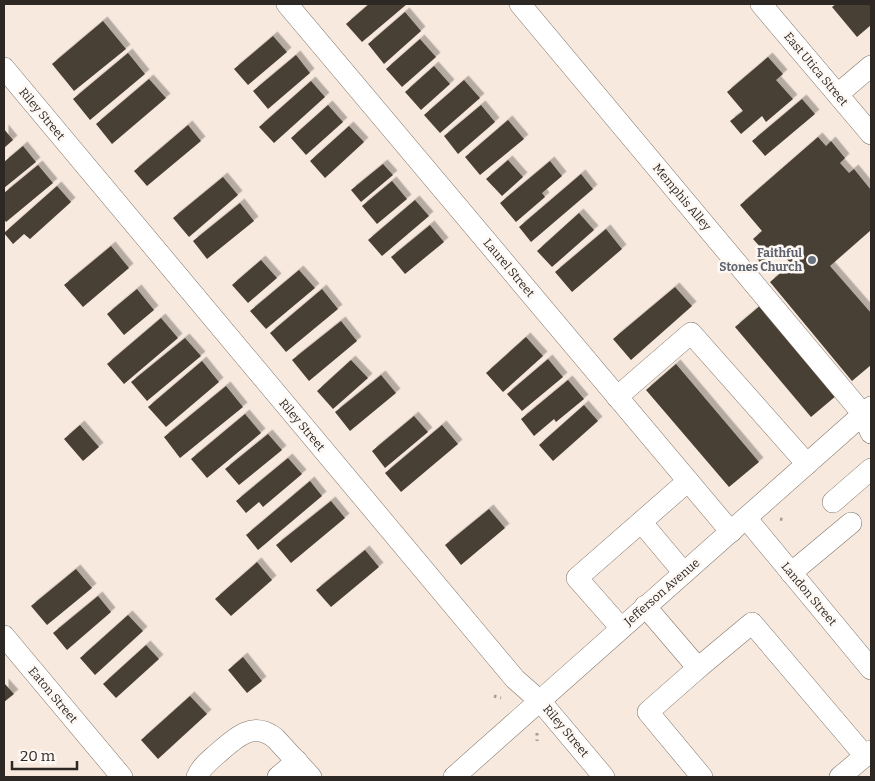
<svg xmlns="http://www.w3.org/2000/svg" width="875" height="781" font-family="Bitter,serif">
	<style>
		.building { fill: #493f34; filter: url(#shadow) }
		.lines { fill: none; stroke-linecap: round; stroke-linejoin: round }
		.minor-casing { stroke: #82766b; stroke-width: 22 }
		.path { stroke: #a79c94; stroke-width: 3; stroke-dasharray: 2.5 4; stroke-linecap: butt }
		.minor { stroke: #fff; stroke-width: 21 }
		.worship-dot { fill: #6b7280; stroke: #fef8f4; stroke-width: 2 }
		.labels { text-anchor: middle; stroke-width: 5; stroke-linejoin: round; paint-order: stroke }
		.street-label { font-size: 12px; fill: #2e2824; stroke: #fef8f4 }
		.worship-label { font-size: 12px; font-weight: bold; fill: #5b616d; stroke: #fef8f4; text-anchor: end }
	</style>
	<defs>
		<filter id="shadow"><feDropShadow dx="4.5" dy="-4.5" stdDeviation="0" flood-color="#0004"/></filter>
	</defs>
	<rect width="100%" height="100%" fill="#f8e9de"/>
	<g class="building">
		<polygon points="369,4 407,4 362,42 346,24"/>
		<polygon points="836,4 871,4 871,25 857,37 832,7"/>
		<polygon points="405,12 421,31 384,64 368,44"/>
		<polygon points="103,21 126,49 74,91 52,64"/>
		<polygon points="273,36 287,52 248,85 234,69"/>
		<polygon points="420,39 436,57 402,87 386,69"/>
		<polygon points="128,53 145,74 90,120 73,99"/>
		<polygon points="296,55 310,73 268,109 253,91"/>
		<polygon points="768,57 783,74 776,80 793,99 766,122 762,116 741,134 730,121 743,111 727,92"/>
		<polygon points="434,66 450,84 421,110 405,92"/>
		<polygon points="149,79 166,98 112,144 96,124"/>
		<polygon points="464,80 480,98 440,133 424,115"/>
		<polygon points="311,81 325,97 274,143 259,127"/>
		<polygon points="802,99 815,114 765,156 752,141"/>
		<polygon points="328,105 343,122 306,155 291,138"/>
		<polygon points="481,105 495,122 458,154 444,136"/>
		<polygon points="508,120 524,139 480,175 465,157"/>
		<polygon points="188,125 201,141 147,186 134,171"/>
		<polygon points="349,126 364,142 325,178 310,161"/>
		<polygon points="4,129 13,140 4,148"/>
		<polygon points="818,137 826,146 831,141 845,158 840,163 849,173 854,169 871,190 871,230 830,266 871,313 871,365 852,381 770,282 791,264 780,251 763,266 755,256 763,250 753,239 762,231 740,205"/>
		<polygon points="23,146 36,162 4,188 4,162"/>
		<polygon points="508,160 523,177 502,196 486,179"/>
		<polygon points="550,161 562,176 542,193 545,197 516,222 500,203"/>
		<polygon points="383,164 393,175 361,202 351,190"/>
		<polygon points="38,165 53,183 6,222 4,219 4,193"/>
		<polygon points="581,174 593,189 531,242 519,227"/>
		<polygon points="223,177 238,195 189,237 173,218"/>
		<polygon points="392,181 407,199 377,224 362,206"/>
		<polygon points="57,186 71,202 30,239 24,234 13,244 4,233"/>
		<polygon points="415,200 429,216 382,256 368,240"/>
		<polygon points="240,203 254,221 207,259 193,241"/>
		<polygon points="579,213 594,230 552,267 537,251"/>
		<polygon points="430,225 444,242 405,274 391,257"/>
		<polygon points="606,229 622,249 572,292 555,272"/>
		<polygon points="111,246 129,268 83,307 64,285"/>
		<polygon points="261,260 277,278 248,303 232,285"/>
		<polygon points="299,270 315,288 266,329 250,311"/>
		<polygon points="675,287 692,306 631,360 613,339"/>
		<polygon points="137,289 154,310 124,335 107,314"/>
		<polygon points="322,289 338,309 286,352 270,333"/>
		<polygon points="761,305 837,395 811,417 735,327"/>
		<polygon points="161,318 178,338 124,384 107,364"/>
		<polygon points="341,321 357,341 309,381 292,360"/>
		<polygon points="526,337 543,356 503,392 486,373"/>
		<polygon points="185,338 201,356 147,401 131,382"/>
		<polygon points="548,359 563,377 522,411 507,394"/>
		<polygon points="351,360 368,378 333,409 317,391"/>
		<polygon points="202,361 219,382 166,427 148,407"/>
		<polygon points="676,364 759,462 729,487 646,390"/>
		<polygon points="381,375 396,393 350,431 335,412"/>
		<polygon points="568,380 584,399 556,422 554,419 534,436 521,419"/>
		<polygon points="226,386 243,407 180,458 164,437"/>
		<polygon points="584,405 598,421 553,461 539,445"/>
		<polygon points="245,414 261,433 207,478 191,459"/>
		<polygon points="414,416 428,432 385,468 372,451"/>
		<polygon points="80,425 99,447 83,461 64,439"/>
		<polygon points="442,425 458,444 401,492 385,473"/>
		<polygon points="268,434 282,450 239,485 225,469"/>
		<polygon points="288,458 302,474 263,507 259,502 246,513 236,501"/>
		<polygon points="310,481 322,496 258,550 246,535"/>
		<polygon points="331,501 345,518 291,563 276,545"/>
		<polygon points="489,509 505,528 461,565 445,545"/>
		<polygon points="365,550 379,567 331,607 316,590"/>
		<polygon points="257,562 272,580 231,616 215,599"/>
		<polygon points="76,569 92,588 47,625 31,606"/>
		<polygon points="98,596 111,612 67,650 53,633"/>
		<polygon points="128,615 143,631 95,675 80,658"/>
		<polygon points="146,645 159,659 116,698 103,684"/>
		<polygon points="243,657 262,681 247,693 228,670"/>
		<polygon points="4,683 14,694 4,702"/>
		<polygon points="190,696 207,714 158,759 141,740"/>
	</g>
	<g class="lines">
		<defs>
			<g id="minor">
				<polyline points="287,4 731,532"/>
				<polyline points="520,4 863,414 871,433"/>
				<polyline points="761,4 871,134"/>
				<polyline points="4,68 515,679 541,702 604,777"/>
				<polyline points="838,94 871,66"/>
				<polyline points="617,397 691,333 807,464"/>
				<polyline points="833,502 871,469"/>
				<polyline points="746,518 871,669"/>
				<polyline points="642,523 684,573"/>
				<polyline points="791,573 851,523"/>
				<polyline points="645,606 698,668 648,712 702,777"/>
				<polyline points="621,628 577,578 688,481"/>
				<polyline points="4,636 122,777"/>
				<polyline points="698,668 752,623 865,756"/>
				<path d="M197 777C201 767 209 761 217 754 235 738 253 720 275 738L311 777"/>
				<polyline points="278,777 297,761"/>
				<polyline points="454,777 871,407"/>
				<polyline points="840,777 871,751"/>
			</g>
		</defs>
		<use href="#minor" class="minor-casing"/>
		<g class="path">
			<polyline points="780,519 785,520"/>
			<polyline points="494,696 501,698"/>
			<polyline points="537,733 537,741"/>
		</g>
		<use href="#minor" class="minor"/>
	</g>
	<circle class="worship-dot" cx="812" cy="260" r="5"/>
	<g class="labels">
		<g class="street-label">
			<text transform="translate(816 69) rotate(50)" y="4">East Utica Street</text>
			<text transform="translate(42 114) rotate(50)" y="4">Riley Street</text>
			<text transform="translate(682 197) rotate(50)" y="4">Memphis Alley</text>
			<text transform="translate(509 268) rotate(50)" y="4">Laurel Street</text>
			<text transform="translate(302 425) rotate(50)" y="4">Riley Street</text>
			<text transform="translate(662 592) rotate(-41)" y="4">Jefferson Avenue</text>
			<text transform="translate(809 594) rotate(50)" y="4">Landon Street</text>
			<text transform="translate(53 695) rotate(50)" y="4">Eaton Street</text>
			<text transform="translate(566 731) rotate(50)" y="4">Riley Street</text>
		</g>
		<g class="worship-label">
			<text x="802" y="257">Faithful<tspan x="802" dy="14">Stones Church</tspan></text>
		</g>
	</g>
	<rect width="875" height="781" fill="none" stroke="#2e2824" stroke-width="10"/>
	<path d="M12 761v8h65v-8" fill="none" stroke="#2e2824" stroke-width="2.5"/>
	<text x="20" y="761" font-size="15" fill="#2e2824" stroke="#fef8f4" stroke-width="4" paint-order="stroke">20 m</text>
</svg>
